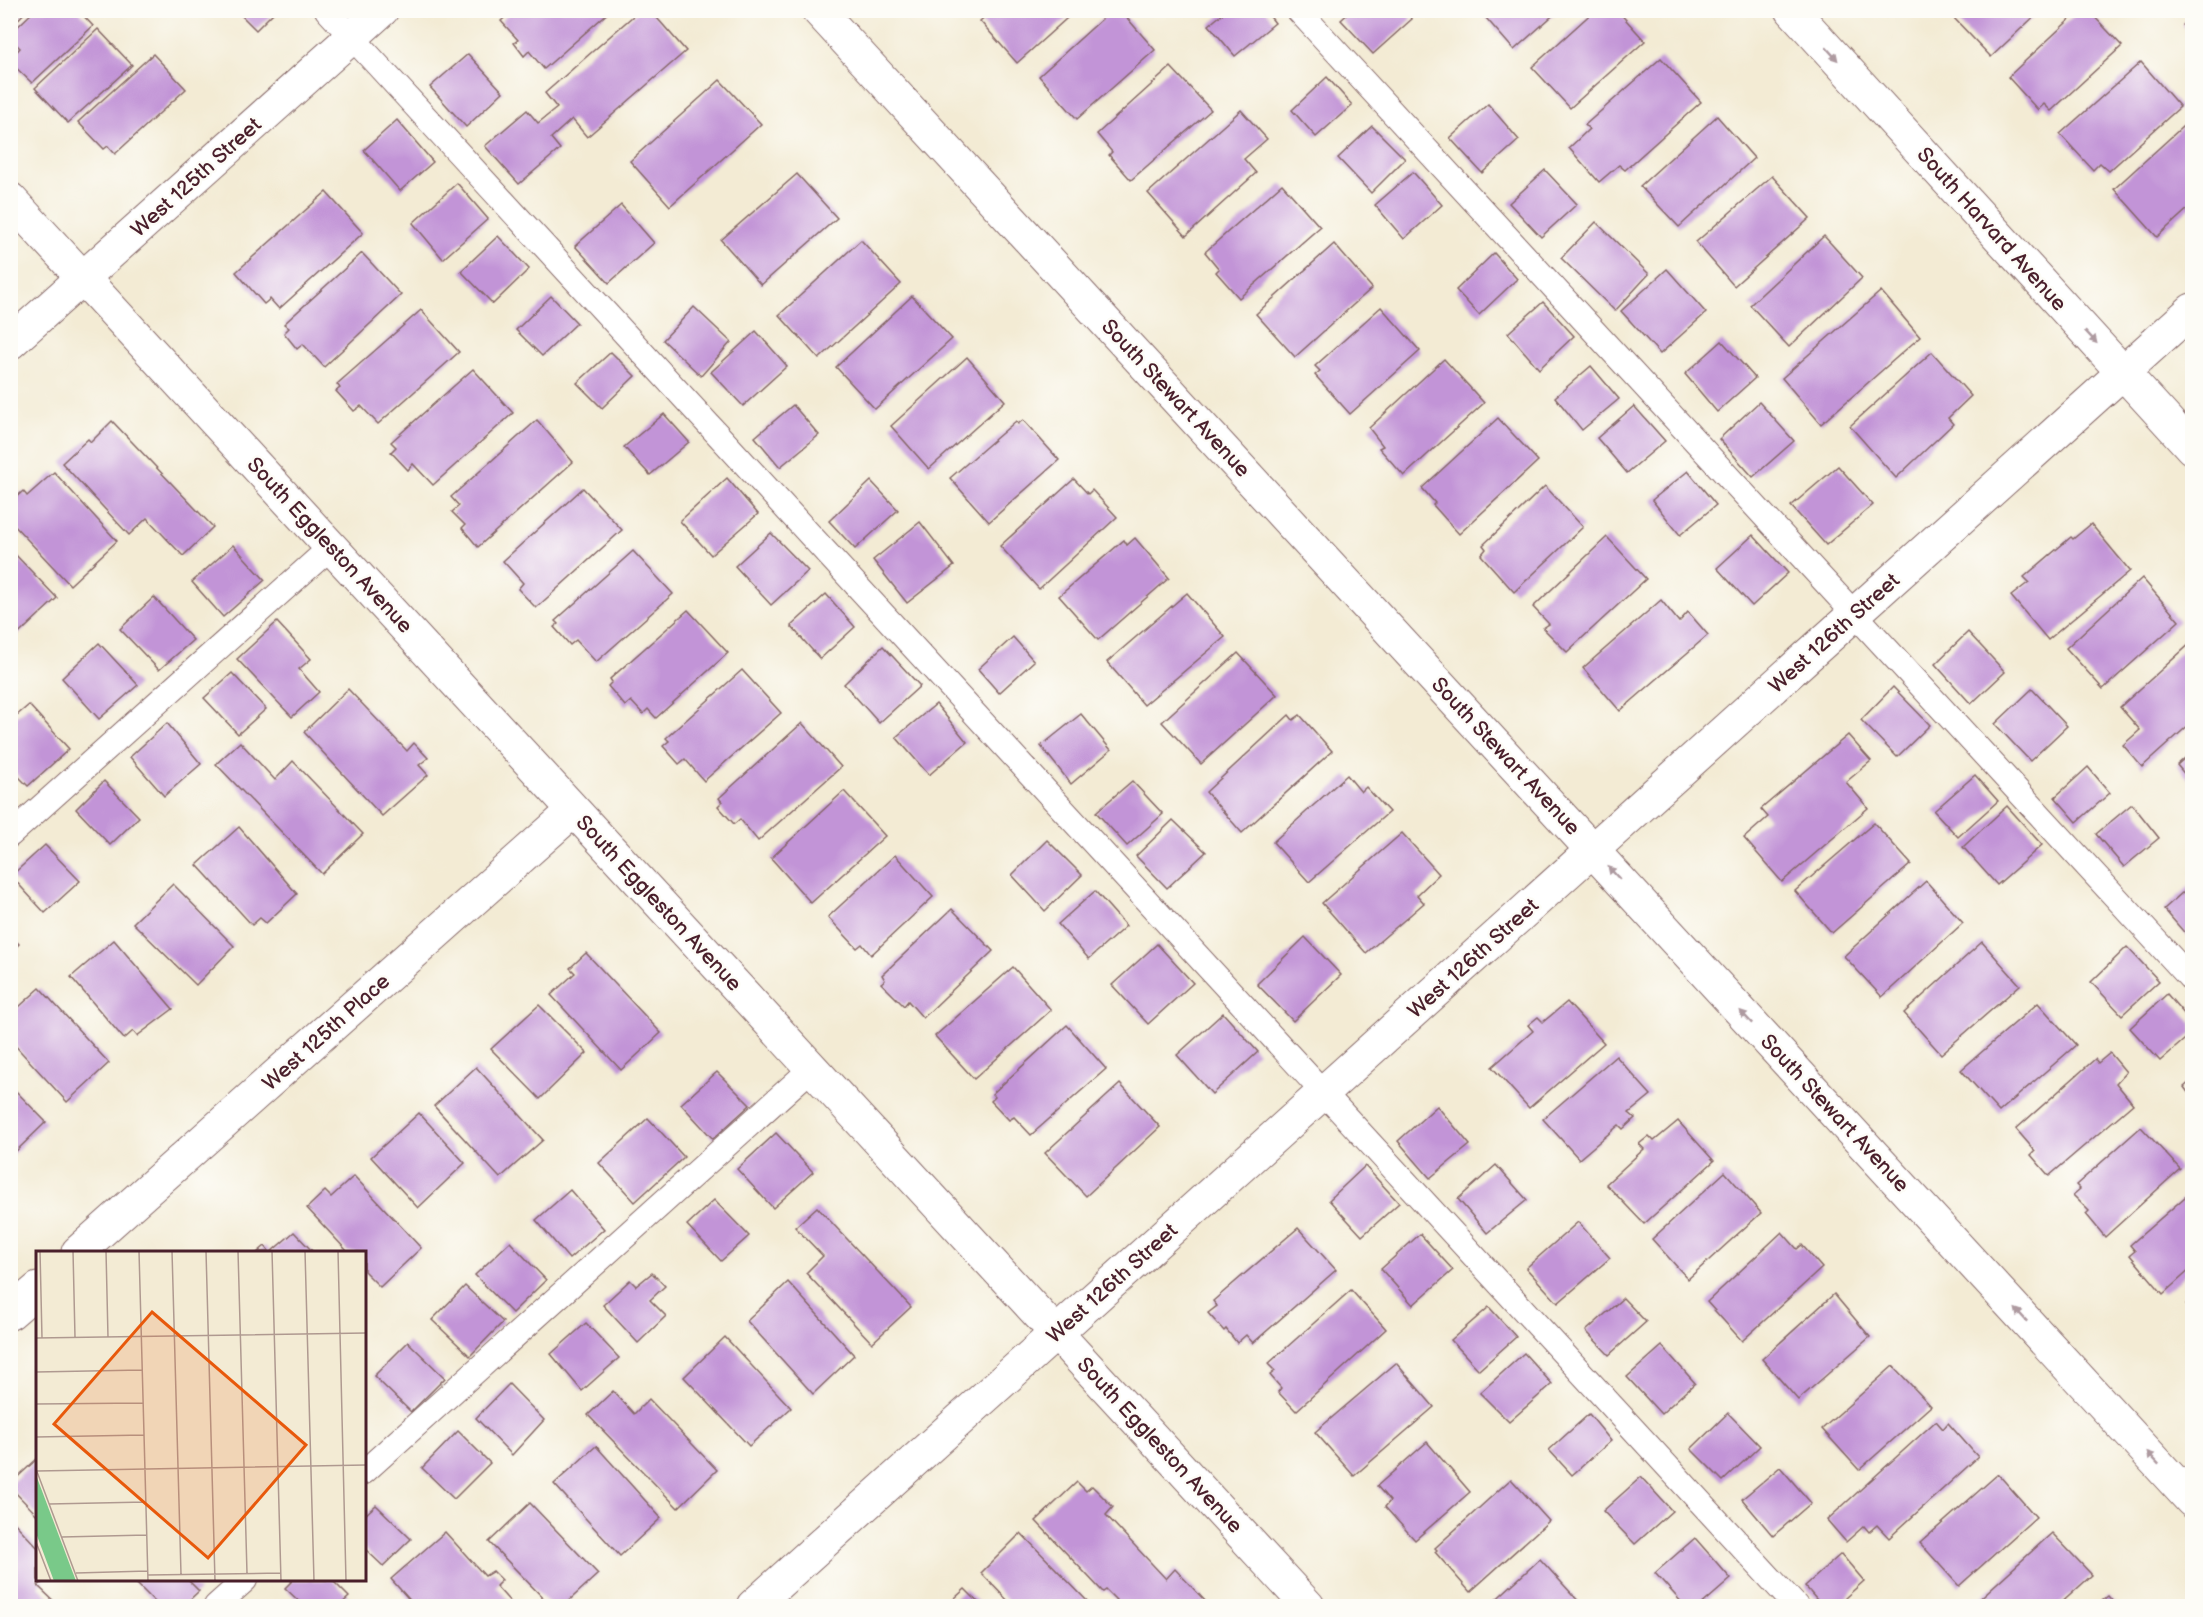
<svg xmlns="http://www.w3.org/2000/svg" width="2203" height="1617" font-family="'Balsamiq Sans',sans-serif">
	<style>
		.building { fill: #c294d7 }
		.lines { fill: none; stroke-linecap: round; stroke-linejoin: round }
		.service-casing { stroke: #856666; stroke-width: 26 }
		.minor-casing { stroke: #856666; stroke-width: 35 }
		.service { stroke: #fff; stroke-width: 24 }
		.minor { stroke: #fff; stroke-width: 33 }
		.oneway { fill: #ae9aa0 }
		.labels { text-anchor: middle; stroke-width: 5; stroke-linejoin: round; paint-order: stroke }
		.street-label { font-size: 21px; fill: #4a1f2b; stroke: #fdfcf7 }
		.inset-road { fill: none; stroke: #af9990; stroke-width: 1.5 }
		.view { fill: #e8590c; fill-opacity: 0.15; stroke: #e8590c; stroke-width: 3 }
		.inset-edge { fill: none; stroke: #4a1f2b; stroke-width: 3 }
	</style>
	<rect width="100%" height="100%" fill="#fdfcf7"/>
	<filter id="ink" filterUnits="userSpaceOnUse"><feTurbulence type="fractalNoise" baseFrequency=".0167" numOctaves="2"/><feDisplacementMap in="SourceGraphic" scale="12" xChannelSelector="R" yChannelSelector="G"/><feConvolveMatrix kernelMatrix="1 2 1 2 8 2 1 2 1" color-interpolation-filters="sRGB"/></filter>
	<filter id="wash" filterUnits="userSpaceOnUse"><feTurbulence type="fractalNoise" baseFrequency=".008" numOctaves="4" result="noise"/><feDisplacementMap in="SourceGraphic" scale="24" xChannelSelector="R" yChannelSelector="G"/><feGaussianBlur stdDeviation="1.35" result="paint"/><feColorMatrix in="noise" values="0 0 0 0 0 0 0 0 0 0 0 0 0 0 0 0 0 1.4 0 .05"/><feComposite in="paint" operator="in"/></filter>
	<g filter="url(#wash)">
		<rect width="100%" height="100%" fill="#f3ebd4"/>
		<g id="blocks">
			<g class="building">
				<polygon points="10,10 27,10 10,28"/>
				<polygon points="35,10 78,10 93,26 32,83 10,62 10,59 20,48 10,38 10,34"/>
				<polygon points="236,10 276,10 256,30"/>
				<polygon points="513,10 611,10 544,69 529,51 524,56 514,43 518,40 501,21"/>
				<polygon points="640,10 650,10 686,51 587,137 572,119 551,138 560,149 519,184 485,146 527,110 538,123 557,108 545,93"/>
				<polygon points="992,10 1076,10 1017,63 980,21"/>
				<polygon points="1112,10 1120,10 1155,50 1077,119 1039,76"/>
				<polygon points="1227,10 1265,10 1275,23 1235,56 1209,25"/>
				<polygon points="1352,10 1404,10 1412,19 1373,54 1341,20"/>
				<polygon points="1479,10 1559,10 1514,50"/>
				<polygon points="1595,10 1617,10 1645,41 1570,108 1532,67"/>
				<polygon points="1960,10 2041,10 1991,57 1953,17"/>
				<polygon points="2080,10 2088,10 2122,46 2051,111 2044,104 2038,110 2008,77"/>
				<polygon points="2192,16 2192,37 2183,25"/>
				<polygon points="98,29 132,65 68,123 35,88"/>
				<polygon points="153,54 186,89 115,154 108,146 104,149 78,122"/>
				<polygon points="468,54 503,92 466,127 430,87"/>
				<polygon points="1661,58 1701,102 1625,170 1619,165 1599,182 1569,148 1589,129 1585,125"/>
				<polygon points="2141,62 2180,107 2109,171 2100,163 2093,170 2060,134"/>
				<polygon points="1171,67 1211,110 1131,180 1109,155 1112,152 1097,134"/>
				<polygon points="1327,77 1352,105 1316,137 1292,110"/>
				<polygon points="720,80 761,124 670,206 630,161"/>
				<polygon points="1488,104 1519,140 1482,173 1450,138"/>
				<polygon points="1241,110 1267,139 1244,159 1256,173 1186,236 1148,193"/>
				<polygon points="1717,116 1754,158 1679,227 1640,186"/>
				<polygon points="2192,118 2192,210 2190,207 2157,237 2114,189"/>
				<polygon points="397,120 433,162 400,191 364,150"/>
				<polygon points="1372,126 1405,159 1371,193 1338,158"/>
				<polygon points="1545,170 1577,204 1541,237 1509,203"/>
				<polygon points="1413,172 1442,205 1404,239 1375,205"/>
				<polygon points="797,174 837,218 761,285 721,240"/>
				<polygon points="1772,176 1810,218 1734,286 1696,242"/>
				<polygon points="457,183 488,219 443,259 413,223"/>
				<polygon points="1282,184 1320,227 1239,298 1216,272 1219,269 1205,252"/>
				<polygon points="326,192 363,233 279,309 270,299 264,304 236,272"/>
				<polygon points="621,205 654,243 609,283 575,246"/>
				<polygon points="1596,222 1649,274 1615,311 1561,258"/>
				<polygon points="498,236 529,269 493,304 461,271"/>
				<polygon points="1824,236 1862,278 1789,347 1750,305"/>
				<polygon points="861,240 901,284 819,359 779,315"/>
				<polygon points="1334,244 1372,288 1295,357 1256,314"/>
				<polygon points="362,253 401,295 324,367 303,344 297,349 284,333 289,328 284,324"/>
				<polygon points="1494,253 1517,279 1479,315 1456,290"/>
				<polygon points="1667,269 1706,313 1660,354 1621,311"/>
				<polygon points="1881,291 1920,337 1821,424 1782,378"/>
				<polygon points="551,296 577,323 542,356 516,330"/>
				<polygon points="912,296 952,339 875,409 836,367"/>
				<polygon points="1543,302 1574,336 1539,369 1508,333"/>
				<polygon points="694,307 731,342 701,376 663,340"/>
				<polygon points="1381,307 1420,351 1350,414 1315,375 1320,371 1315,366"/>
				<polygon points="421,310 459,352 378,424 361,406 354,411 336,391 340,388 337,384"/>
				<polygon points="756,331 787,366 743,406 711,372"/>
				<polygon points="1722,341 1755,378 1717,412 1685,374"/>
				<polygon points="611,352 635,376 602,408 577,383"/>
				<polygon points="1932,352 1971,396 1948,418 1953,424 1896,478 1850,426"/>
				<polygon points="967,357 1005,401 929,469 891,426"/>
				<polygon points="1444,359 1484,403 1404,476 1379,448 1383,446 1369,428"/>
				<polygon points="1591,366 1619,399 1582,430 1555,397"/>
				<polygon points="473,369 513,413 433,485 413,464 408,470 391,452 396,447 391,442"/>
				<polygon points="1759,402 1794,441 1753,477 1719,439"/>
				<polygon points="793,405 819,435 780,467 755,437"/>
				<polygon points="1634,406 1665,441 1627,473 1597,438"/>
				<polygon points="664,414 689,442 650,475 624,447"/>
				<polygon points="1498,418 1538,461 1459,534 1433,505 1435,503 1422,488"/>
				<polygon points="537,420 573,462 478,547 462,528 465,525 452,512 459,506 451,497"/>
				<polygon points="1023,420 1059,460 989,522 950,478 1016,421 1018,424"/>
				<polygon points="112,421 213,527 183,556 147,518 129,535 62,463 88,439 91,442"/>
				<polygon points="1838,466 1873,505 1826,545 1791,506"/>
				<polygon points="1688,471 1716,505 1680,535 1652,500"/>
				<polygon points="54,472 117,541 70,585 10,521 10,503 23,491 27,496"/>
				<polygon points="727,478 758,514 711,555 680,521"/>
				<polygon points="1074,479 1088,494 1092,490 1117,517 1039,589 1000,546"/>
				<polygon points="871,481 898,510 855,549 829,521"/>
				<polygon points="1545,486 1583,527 1514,592 1481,555 1486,549 1483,545"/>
				<polygon points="583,488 622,530 536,608 518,589 523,583 503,561"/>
				<polygon points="920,522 954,566 907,603 873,560"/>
				<polygon points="2091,524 2130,571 2048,640 2011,596 2029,582 2024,577 2071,537 2073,539"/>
				<polygon points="771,533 808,571 771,605 735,566"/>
				<polygon points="1753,535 1788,573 1752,606 1717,568"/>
				<polygon points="1607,537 1646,579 1567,652 1543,628 1549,624 1533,607"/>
				<polygon points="1135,538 1169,578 1098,640 1059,596 1124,540 1127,545"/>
				<polygon points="233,545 265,580 223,617 192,582"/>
				<polygon points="10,549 57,598 10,642"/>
				<polygon points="633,551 673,594 596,662 576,640 570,645 554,627 558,624 555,621"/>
				<polygon points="2142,578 2179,621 2103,689 2066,648"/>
				<polygon points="1187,593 1225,637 1144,705 1107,662"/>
				<polygon points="826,594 855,627 820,659 791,626"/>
				<polygon points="154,597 193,640 159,670 120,629"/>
				<polygon points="1661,600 1679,622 1688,612 1708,635 1620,711 1583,668"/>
				<polygon points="688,610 728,653 656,718 648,709 643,714 631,701 625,706 608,686 612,682 610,679"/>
				<polygon points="277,622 311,659 299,669 319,692 292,717 237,659"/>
				<polygon points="1968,632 2005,672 1971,704 1935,664"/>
				<polygon points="1013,637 1034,661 999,693 978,669"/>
				<polygon points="2192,642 2192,722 2142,767 2123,745 2140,730 2120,707"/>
				<polygon points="99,643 138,685 99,719 62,678"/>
				<polygon points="883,646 920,686 879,723 844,684"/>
				<polygon points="1238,653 1277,695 1201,764 1162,722"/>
				<polygon points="742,670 781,713 704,781 685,759 679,764 663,746 669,741 666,738"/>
				<polygon points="232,673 266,709 238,734 204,698"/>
				<polygon points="1893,687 1930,725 1897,757 1861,720"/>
				<polygon points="348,689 407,751 414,743 428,758 419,765 428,775 382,816 304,732"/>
				<polygon points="2032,689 2067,726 2030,761 1995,724"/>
				<polygon points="936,704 967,742 929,775 896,737"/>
				<polygon points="29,705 69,749 28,786 10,768 10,721"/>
				<polygon points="1081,714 1111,750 1071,784 1041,746"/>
				<polygon points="1289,715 1293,720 1300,715 1332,751 1242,833 1206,792"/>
				<polygon points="167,723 201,764 164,796 130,757"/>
				<polygon points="802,723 841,767 758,841 740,819 734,824 718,806 722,802 719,798"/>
				<polygon points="1848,735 1871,761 1846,782 1868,808 1782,882 1744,838 1768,817 1761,809"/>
				<polygon points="240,742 275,780 293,761 363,834 322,874 216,764"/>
				<polygon points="2192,752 2192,783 2177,765"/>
				<polygon points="2088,767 2110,793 2077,822 2055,797"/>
				<polygon points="1347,775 1361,792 1366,787 1389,812 1309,882 1273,842"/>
				<polygon points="1975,775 1998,801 1958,837 1934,811"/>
				<polygon points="104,781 139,817 110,845 76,809"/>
				<polygon points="1132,781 1163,814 1127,846 1096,812"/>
				<polygon points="844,791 885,836 811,903 771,858"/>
				<polygon points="2132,804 2159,838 2124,867 2096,834"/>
				<polygon points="2007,806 2042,845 1997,885 1963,847"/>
				<polygon points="1173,820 1206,852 1167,888 1136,856"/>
				<polygon points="1874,823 1911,864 1832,933 1795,891"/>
				<polygon points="239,827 297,894 266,923 260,918 252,925 197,865"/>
				<polygon points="1402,833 1439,874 1417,895 1424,903 1366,953 1322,903"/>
				<polygon points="1047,840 1082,875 1045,911 1012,875"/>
				<polygon points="45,845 80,881 45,913 11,876"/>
				<polygon points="895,855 933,897 871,955 862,944 857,948 828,917"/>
				<polygon points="1926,881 1963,923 1882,997 1844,956"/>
				<polygon points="173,884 234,946 196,985 133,923"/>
				<polygon points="2192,884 2192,935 2189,938 2164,909"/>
				<polygon points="1095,891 1126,926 1089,959 1058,924"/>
				<polygon points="952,909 993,951 923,1018 908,1001 904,1006 881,983 885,980 882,975"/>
				<polygon points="10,935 19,944 10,953"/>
				<polygon points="1305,937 1341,975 1293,1021 1257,984"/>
				<polygon points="114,940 173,1009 137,1036 133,1031 124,1039 71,977"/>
				<polygon points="1982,942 2020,985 1941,1054 1904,1013"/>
				<polygon points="1157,944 1193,983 1148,1024 1112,985"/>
				<polygon points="2127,947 2159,981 2122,1015 2091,982"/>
				<polygon points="586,953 661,1033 621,1070 551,995 575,973 570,968"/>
				<polygon points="1013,967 1051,1010 974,1079 935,1036"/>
				<polygon points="40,988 109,1063 67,1102 10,1040 10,1015"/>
				<polygon points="2167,994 2192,1023 2192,1033 2160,1061 2130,1028"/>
				<polygon points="1567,1002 1604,1043 1529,1108 1492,1067 1533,1031 1528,1025 1538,1017 1543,1022"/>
				<polygon points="2038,1003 2076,1045 1999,1112 1961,1070"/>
				<polygon points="539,1005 587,1053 540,1099 491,1049"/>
				<polygon points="1223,1013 1258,1052 1212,1094 1177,1055"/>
				<polygon points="1067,1025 1106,1069 1031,1135 1014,1117 1009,1120 991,1101 995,1097 992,1094"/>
				<polygon points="2110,1053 2126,1072 2116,1083 2133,1104 2049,1176 2031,1155 2035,1151 2016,1129 2095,1059 2098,1063"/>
				<polygon points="1616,1056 1651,1095 1629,1113 1635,1118 1623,1129 1619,1125 1579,1159 1543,1119"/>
				<polygon points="476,1067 543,1140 500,1178 434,1106"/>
				<polygon points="717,1072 750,1105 713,1139 681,1104"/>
				<polygon points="2192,1080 2192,1098 2184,1087"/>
				<polygon points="1120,1084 1160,1127 1086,1196 1045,1153"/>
				<polygon points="10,1085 46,1122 10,1157"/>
				<polygon points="1437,1106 1470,1145 1430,1178 1398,1141"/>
				<polygon points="419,1113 465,1163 418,1208 371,1157"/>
				<polygon points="648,1118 684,1157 635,1202 599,1163"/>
				<polygon points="1678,1121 1714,1161 1644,1224 1606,1184 1644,1149 1639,1144 1649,1136 1654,1141"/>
				<polygon points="2141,1127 2180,1169 2105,1237 2086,1214 2089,1211 2073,1195 2080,1189 2076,1185"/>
				<polygon points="776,1133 813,1172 773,1208 737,1169"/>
				<polygon points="1496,1165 1527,1200 1487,1233 1458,1199"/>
				<polygon points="1365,1166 1399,1203 1362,1236 1329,1200"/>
				<polygon points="1725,1172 1761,1213 1688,1279 1652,1239"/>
				<polygon points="354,1176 421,1248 380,1287 364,1271 364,1252 348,1252 307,1208 325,1191 331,1197"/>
				<polygon points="570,1190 604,1229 569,1259 536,1220"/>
				<polygon points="2192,1191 2192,1268 2163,1294 2130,1255 2135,1251 2130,1245"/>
				<polygon points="714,1200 749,1236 721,1261 687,1225"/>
				<polygon points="817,1207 911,1307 872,1343 806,1273 823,1256 795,1227"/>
				<polygon points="1578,1222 1610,1258 1558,1303 1526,1268"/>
				<polygon points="1298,1228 1336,1270 1253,1343 1246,1335 1237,1343 1226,1329 1224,1331 1208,1313 1217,1306 1213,1301"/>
				<polygon points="294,1232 313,1252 271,1252"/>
				<polygon points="1782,1232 1797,1249 1802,1245 1822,1268 1742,1341 1707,1302"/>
				<polygon points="1420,1234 1453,1270 1413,1305 1381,1269"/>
				<polygon points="510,1242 546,1280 512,1313 475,1275"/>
				<polygon points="265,1246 270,1252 258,1252"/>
				<polygon points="652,1273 665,1286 650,1300 666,1316 638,1343 603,1305 630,1280 636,1286"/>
				<polygon points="788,1282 854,1355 813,1394 747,1321"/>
				<polygon points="465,1286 503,1322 470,1356 432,1320"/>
				<polygon points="1351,1290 1386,1329 1296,1411 1278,1392 1281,1388 1270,1375 1275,1371 1268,1364"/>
				<polygon points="1834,1294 1870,1337 1798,1400 1762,1359"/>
				<polygon points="1623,1298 1646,1322 1609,1355 1586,1331"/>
				<polygon points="2192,1299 2192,1321 2186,1313 2190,1309 2186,1304"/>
				<polygon points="1489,1307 1516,1337 1479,1370 1451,1340"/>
				<polygon points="586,1323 619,1358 582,1391 551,1354"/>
				<polygon points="725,1337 791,1408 749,1446 684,1377"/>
				<polygon points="408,1342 445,1378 411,1412 374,1376"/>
				<polygon points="1662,1346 1695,1383 1661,1414 1627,1377"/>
				<polygon points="1524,1353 1552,1384 1509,1422 1480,1393"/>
				<polygon points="1396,1363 1434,1407 1354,1476 1315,1432"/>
				<polygon points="1893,1366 1931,1406 1859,1470 1822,1429"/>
				<polygon points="509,1384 544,1420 512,1455 476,1418"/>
				<polygon points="613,1391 634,1414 649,1399 717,1470 678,1508 588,1415"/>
				<polygon points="1728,1413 1760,1446 1723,1481 1691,1449"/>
				<polygon points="1589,1414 1611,1441 1572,1475 1549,1450"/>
				<polygon points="1936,1421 1943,1429 1948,1423 1978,1457 1889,1538 1877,1525 1869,1532 1864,1526 1846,1542 1827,1520"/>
				<polygon points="458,1431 490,1463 454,1499 422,1468"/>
				<polygon points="1427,1442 1470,1492 1415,1540 1385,1507 1390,1501 1377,1486"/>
				<polygon points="596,1446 661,1518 620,1556 554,1484"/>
				<polygon points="38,1458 38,1516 10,1487 10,1484"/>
				<polygon points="1780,1467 1811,1503 1773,1536 1742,1499"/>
				<polygon points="1998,1474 2036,1517 1959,1586 1920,1543"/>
				<polygon points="1641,1477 1672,1511 1635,1544 1603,1511"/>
				<polygon points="1511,1479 1549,1521 1470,1592 1435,1552 1437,1550 1435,1548"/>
				<polygon points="1077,1482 1086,1491 1092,1486 1113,1507 1106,1515 1166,1579 1175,1569 1206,1602 1201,1606 1122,1606 1106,1590 1103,1592 1036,1521"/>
				<polygon points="530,1503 598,1574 563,1606 551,1606 489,1542"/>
				<polygon points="376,1505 411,1539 383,1566 364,1548 364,1516"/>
				<polygon points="10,1518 38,1548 38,1580 45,1580 38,1586 59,1606 10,1606"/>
				<polygon points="445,1532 485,1576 493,1571 502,1580 496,1586 514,1606 436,1606 431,1601 424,1606 415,1606 391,1579"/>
				<polygon points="1021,1533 1089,1603 1085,1606 1013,1606 981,1573"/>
				<polygon points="2052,1533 2092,1575 2058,1606 1976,1606 1974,1604"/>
				<polygon points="1695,1538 1731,1579 1700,1606 1685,1606 1655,1573"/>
				<polygon points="1841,1554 1864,1581 1836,1606 1822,1606 1805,1586"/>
				<polygon points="1540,1559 1583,1606 1489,1606"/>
				<polygon points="133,1580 188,1580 199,1591 183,1606 159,1606"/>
				<polygon points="293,1580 332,1580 349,1597 339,1606 304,1606 285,1588"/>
				<polygon points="965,1589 982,1606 946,1606"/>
				<polygon points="2108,1596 2117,1606 2096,1606"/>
			</g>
		</g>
	</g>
	<g filter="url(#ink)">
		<use href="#blocks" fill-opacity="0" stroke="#856666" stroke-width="1.5"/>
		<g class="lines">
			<defs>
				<g id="service">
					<polyline points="327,10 1796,1606"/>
					<polyline points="1298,10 2192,980"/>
					<polyline points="10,835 331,547"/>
					<polyline points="364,1472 812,1068"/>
					<polyline points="216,1606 245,1580"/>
				</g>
				<g id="minor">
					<polyline points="818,10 2192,1501"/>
					<polyline points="1792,10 2192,448"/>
					<polyline points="10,199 1308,1606"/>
					<polyline points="10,343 382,10"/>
					<polyline points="78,1252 573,811"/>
					<polyline points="10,1313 38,1289"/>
					<polyline points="753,1606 2192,310"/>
				</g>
			</defs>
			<use href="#service" class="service-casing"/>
			<use href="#minor" class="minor-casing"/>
			<use href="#service" class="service"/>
			<use href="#minor" class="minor"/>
		</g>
		<defs><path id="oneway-solid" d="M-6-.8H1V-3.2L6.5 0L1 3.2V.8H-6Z" transform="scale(1.5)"/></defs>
		<g class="oneway">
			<use href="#oneway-solid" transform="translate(1832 54) rotate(48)"/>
			<use href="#oneway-solid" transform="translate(2091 337) rotate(47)"/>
			<use href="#oneway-solid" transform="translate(1614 873) rotate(-133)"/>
			<use href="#oneway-solid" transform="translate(1746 1017) rotate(-133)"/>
			<use href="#oneway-solid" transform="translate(2021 1315) rotate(-133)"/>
			<use href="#oneway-solid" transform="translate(2153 1458) rotate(-133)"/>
		</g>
	</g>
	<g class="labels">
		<g class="street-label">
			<text transform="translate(196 177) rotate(-42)" y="7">West 125th Street</text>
			<text transform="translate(1992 229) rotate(48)" y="7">South Harvard Avenue</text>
			<text transform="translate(1176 398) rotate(47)" y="7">South Stewart Avenue</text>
			<text transform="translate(330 545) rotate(47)" y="7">South Eggleston Avenue</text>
			<text transform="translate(1834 633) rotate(-42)" y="7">West 126th Street</text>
			<text transform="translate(1506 756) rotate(47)" y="7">South Stewart Avenue</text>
			<text transform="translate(659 903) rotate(47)" y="7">South Eggleston Avenue</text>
			<text transform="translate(1473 958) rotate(-42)" y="7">West 126th Street</text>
			<text transform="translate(326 1032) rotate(-42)" y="7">West 125th Place</text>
			<text transform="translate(1835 1113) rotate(47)" y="7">South Stewart Avenue</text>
			<text transform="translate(1112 1283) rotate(-42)" y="7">West 126th Street</text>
			<text transform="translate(1160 1445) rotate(47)" y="7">South Eggleston Avenue</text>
		</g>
	</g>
	<g transform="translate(36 1251)">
		<rect width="330" height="330" fill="#f3ebd4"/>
		<path d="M0 224 40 330H18L0 282Z" fill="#79c989"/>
		<path class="inset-road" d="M4 0 6 87M37 0 39 86M70 0 72 86M103 0 112 330M136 0 145 323M170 0 179 330M202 0 211 322M236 0 245 330M269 0 278 330M302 0 310 330M0 87 330 82M0 121 106 119M0 153 107 152M0 186 108 184M0 218 42 330M1 220 330 214M13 253 110 251M26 286 111 284M0 291 15 330M40 322 112 320M112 324 245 322"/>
		<path class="view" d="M116 61 270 194 172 307 18 173Z"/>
		<rect width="330" height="330" class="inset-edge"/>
	</g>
	<rect width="2203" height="1617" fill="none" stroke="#fdfcf7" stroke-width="36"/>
</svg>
